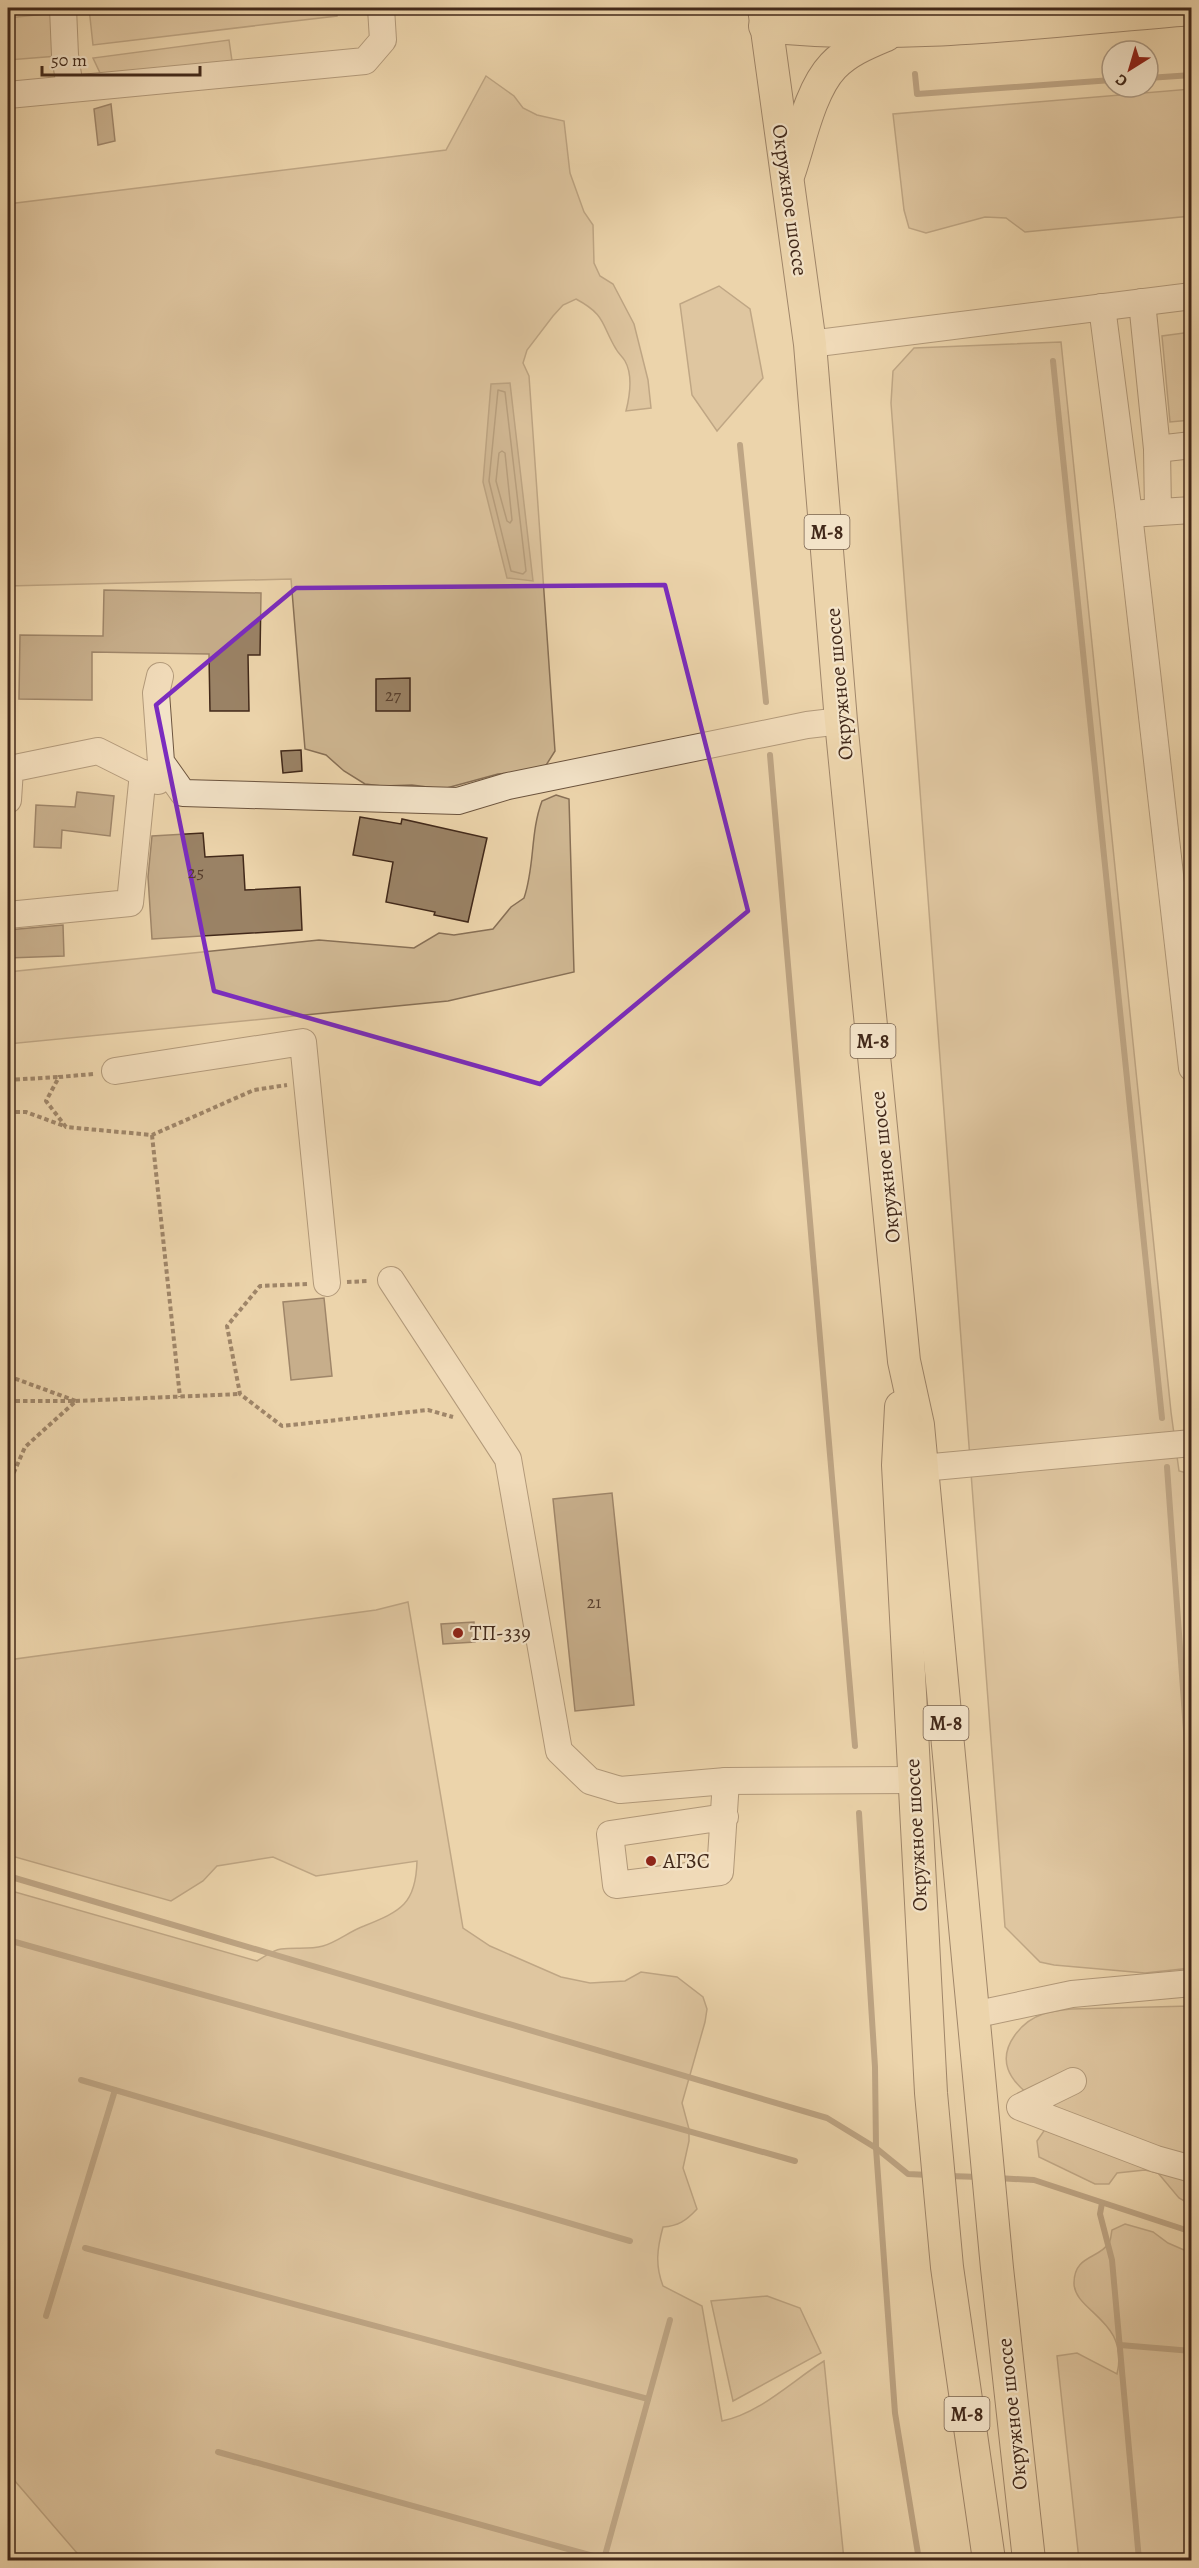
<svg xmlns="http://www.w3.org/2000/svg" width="1199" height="2568" font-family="Alegreya,serif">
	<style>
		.green { fill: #cfb792; stroke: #887056; stroke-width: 1.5 }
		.water { fill: #b29a7a; stroke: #856d54; stroke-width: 1.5 }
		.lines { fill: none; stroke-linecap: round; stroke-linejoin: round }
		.shore { stroke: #7a624a; stroke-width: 1.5 }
		.stream { stroke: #856d54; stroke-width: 6 }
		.building { fill: #9a8265; stroke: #42291a; stroke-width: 1.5 }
		.minor-casing { stroke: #6c543e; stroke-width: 28 }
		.major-casing { stroke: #42291a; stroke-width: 34 }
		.path { stroke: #42291a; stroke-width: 4; stroke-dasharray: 4.5 3; stroke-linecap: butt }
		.minor { stroke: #f3e3c8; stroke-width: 26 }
		.major { stroke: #ecd4ab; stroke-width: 32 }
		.marked { fill: none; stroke: #7b2cbf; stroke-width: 4.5; stroke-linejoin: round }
		.poi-dot { fill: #8f2418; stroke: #f3e3c8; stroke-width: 2 }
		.labels { text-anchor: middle; stroke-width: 4.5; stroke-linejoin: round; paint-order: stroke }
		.number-label { font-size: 18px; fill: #583f2d }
		.shield { fill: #f3e3c8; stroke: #77614e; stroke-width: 1.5 }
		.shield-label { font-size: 20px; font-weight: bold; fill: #42291a }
		.street-label { font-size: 21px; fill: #42291a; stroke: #f3e3c8 }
		.poi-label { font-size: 21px; fill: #42291a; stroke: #f3e3c8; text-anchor: start }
	</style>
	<rect width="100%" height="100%" fill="#ecd4ab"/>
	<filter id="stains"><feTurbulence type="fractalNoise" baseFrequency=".00333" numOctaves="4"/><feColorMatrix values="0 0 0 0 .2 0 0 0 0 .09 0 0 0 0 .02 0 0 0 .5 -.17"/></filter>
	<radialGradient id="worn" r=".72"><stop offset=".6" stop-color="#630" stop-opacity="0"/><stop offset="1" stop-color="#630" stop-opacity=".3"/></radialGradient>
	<g class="green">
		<polygon points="89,8 337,8 337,16 93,45"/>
		<polygon points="54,13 58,56 8,60 8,18"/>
		<polygon points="229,40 232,61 101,75 93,58"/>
		<path d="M486 76 514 96 523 108 537 115 564 121 570 173 584 212 593 225 594 263 600 276 613 284 634 324 648 380 651 408 626 411C630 395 633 375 625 361 622 356 618 353 616 349 601 324 606 315 576 299L563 305 553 316 527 350 523 363 529 376 555 751 543 770 498 774 443 789 412 785 382 786 365 784 344 771 326 755 305 749 291 579 8 586V204L446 150Z"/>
		<polygon points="1191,89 1191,216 1025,232 1006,218 985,217 926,233 909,228 904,210 893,114"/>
		<polygon points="719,286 750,309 763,378 717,431 692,395 680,304"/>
		<polygon points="1191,332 1191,420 1170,422 1162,336"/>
		<polygon points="1061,342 1171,1412 1179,1471 1191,1474 1191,1968 1145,1973 1054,1965 1040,1962 1005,1927 891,403 893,371 914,348"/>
		<path d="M556 795 569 799 574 972 448 1001 8 1044V972L319 940 414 948 439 933 454 935 493 929 511 907 524 898C535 866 530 833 542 801Z"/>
		<path d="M408 1602 463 1928 490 1946 561 1977 590 1983 625 1981 641 1972 677 1977 703 1997 707 2009 705 2022 682 2103 689 2129V2141L683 2168 697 2209C686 2221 678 2226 663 2227 657 2249 655 2265 663 2286L702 2306 722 2421C759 2414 792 2381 824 2361L844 2560H83L8 2473V1890L257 1961C264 1957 273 1950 281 1949 296 1947 308 1950 323 1946 337 1942 350 1931 364 1926 401 1911 416 1904 417 1861L316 1876 273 1857 217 1866 203 1881 171 1901 8 1855V1660L376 1610Z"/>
		<path d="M1191 2006V2205L1179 2198 1158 2173 1145 2170 1117 2173 1109 2184H1095L1039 2157 1037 2141 1046 2128 1051 2112C1037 2100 1014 2087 1008 2069 1000 2046 1022 2021 1043 2014 1052 2011 1061 2010 1071 2009Z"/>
		<path d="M1125 2224 1153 2232 1168 2243 1191 2253V2560H1079L1057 2356 1077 2353 1117 2374C1130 2320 1074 2312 1074 2283 1074 2255 1099 2259 1109 2243 1111 2240 1111 2234 1112 2230Z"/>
		<polygon points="767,2296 800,2308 821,2353 733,2401 711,2301"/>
	</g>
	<polygon class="water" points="510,383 533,581 507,578 483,482 491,384"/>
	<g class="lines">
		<g class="shore">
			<polygon points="498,390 505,392 526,571 523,574 511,571 489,481"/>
			<polygon points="502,451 505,453 512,520 510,523 507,521 496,481 499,453"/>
		</g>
		<g class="stream">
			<polyline points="915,74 917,94 1112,80"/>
			<polyline points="1148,78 1192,75"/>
			<polyline points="1053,361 1162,1418"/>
			<polyline points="740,445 766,702"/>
			<polyline points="770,755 855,1746"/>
			<polyline points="1167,1467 1192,1814"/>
			<polyline points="859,1813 875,2067 876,2148 895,2413 919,2560"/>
			<polyline points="8,1876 827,2118 876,2148 908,2174 929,2175"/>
			<polyline points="8,1940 795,2161"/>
			<polyline points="81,2080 630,2241"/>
			<polyline points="949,2176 980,2177"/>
			<polyline points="997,2178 1034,2180 1192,2232"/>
			<polyline points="1102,2203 1100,2214 1112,2260 1139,2560"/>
			<polyline points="85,2248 648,2399"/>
			<polyline points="46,2316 115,2090"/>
			<polyline points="1120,2345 1192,2351"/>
			<polyline points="218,2452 604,2559 670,2320"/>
		</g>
	</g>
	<g class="building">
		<polygon points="111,104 115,141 98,145 94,109"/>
		<polygon points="104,590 261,593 260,655 248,655 249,711 210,711 209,654 92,652 92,700 19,699 20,635 103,636"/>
		<polygon points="410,678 410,711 376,711 376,679"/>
		<polygon points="301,750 302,771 283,773 281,751"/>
		<polygon points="77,792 114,796 110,836 62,830 61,848 34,847 36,805 75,807"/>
		<polygon points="360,817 401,824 402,819 487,838 468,922 434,915 435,912 386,902 393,862 353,855"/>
		<polygon points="203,833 205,857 243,855 245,890 300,887 302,930 152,939 148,877 152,836"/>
		<polygon points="63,925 64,956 8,958 8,930"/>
		<polygon points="324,1298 332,1376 291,1380 283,1302"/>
		<polygon points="612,1493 634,1705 575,1711 553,1499"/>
		<polygon points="474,1622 475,1642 443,1644 441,1624"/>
	</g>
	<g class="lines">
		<defs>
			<g id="minor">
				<polyline points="63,8 65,55 70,88"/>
				<polyline points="8,95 365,61 383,40 381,8"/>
				<polyline points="1142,302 1157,449 1158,512"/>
				<polyline points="1102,307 1129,514 1192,510"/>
				<polyline points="810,344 1192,296"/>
				<polyline points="1157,449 1192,445"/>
				<polyline points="1129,514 1192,1068"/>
				<polyline points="160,676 156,693 161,762 183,793 458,801 508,786 807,725 841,721"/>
				<polyline points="8,800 10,769 98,751 158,781"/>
				<polyline points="8,915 130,903 143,773"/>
				<polyline points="115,1071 303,1042 327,1283"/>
				<polyline points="391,1280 508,1459 559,1751 590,1781 620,1790 726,1781 913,1780"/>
				<polyline points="922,1468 1192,1443"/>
				<polyline points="725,1817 610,1834 616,1885 720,1872 726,1781"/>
				<polyline points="973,2015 1072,1994 1192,1983"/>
				<polyline points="1073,2081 1020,2107 1156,2159 1192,2169"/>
			</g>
			<g id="major">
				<polyline points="764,8 810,344 841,721 904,1361 918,1425 997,2268 1029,2560"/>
				<polyline points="777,22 826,8"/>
				<path d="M765 26C905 41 1051 20 1192 9"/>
				<path d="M789 173C800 141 810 90 833 66 847 51 867 43 886 35"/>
				<polyline points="901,1407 898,1465 931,2093 947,2267 989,2560"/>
			</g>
		</defs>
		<use href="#minor" class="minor-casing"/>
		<use href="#major" class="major-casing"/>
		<g class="path">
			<polyline points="93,1074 59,1077 46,1101 66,1127 152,1135 254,1090 287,1085"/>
			<polyline points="8,1080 59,1077"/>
			<polyline points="8,1112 26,1112 64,1126"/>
			<polyline points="152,1135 180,1397"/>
			<polyline points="347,1282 369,1281"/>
			<polyline points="307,1284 260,1286 227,1326 240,1394 282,1426 428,1410 453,1417"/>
			<polyline points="8,1376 76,1401 25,1447 8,1486"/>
			<polyline points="8,1401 76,1401 240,1394"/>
		</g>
		<use href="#minor" class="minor"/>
		<use href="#major" class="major"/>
	</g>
	<path d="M0 0H1199V2568H0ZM665 585 748 911 540 1084 214 991 156 705 296 588Z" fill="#ecd4ab" fill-opacity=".55" fill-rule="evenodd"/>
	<path class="marked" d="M665 585 748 911 540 1084 214 991 156 705 296 588Z"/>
	<g class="poi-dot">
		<circle cx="458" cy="1633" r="6"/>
		<circle cx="651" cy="1861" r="6"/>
	</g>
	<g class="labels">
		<g class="number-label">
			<text x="393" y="701">27</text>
			<text x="196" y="878">25</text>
			<text x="594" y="1608">21</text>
		</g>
		<g class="shield">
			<rect x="804.5" y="515" width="45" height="34" rx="4.5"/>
			<rect x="850.5" y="1024" width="45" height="34" rx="4.5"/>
			<rect x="923.5" y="1706" width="45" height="34" rx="4.5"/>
			<rect x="944.5" y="2397" width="45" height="34" rx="4.5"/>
		</g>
		<g class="shield-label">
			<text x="827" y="539">М-8</text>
			<text x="873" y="1048">М-8</text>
			<text x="946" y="1730">М-8</text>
			<text x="967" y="2421">М-8</text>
		</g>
		<g class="street-label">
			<text transform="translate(790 200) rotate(82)" y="7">Окружное шоссе</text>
			<text transform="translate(839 684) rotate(-95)" y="7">Окружное шоссе</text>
			<text transform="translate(885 1167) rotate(-96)" y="7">Окружное шоссе</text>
			<text transform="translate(916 1835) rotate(-93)" y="7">Окружное шоссе</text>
			<text transform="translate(1012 2414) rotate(-96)" y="7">Окружное шоссе</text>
		</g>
		<g class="poi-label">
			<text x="470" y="1640">ТП-339</text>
			<text x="663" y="1868">АГЗС</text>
		</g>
	</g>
	<rect width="1199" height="2568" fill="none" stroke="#ecd4ab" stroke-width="30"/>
	<rect x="9" y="9" width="1181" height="2550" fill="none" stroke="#42291a" stroke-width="3"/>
	<rect x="15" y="15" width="1169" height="2538" fill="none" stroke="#42291a" stroke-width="1.5"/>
	<g transform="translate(1130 69) rotate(217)"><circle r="28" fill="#f3e3c8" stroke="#ac9982" stroke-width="1.5"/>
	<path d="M0-4.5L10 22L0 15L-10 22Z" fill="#8f2418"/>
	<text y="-9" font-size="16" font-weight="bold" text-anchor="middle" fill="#42291a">С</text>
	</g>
	<path d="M42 66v9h158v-9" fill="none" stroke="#42291a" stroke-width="3"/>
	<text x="51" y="66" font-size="18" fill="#42291a" stroke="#f3e3c8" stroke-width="4.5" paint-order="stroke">50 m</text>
	<rect width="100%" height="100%" filter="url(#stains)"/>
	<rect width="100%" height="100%" fill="url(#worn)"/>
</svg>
